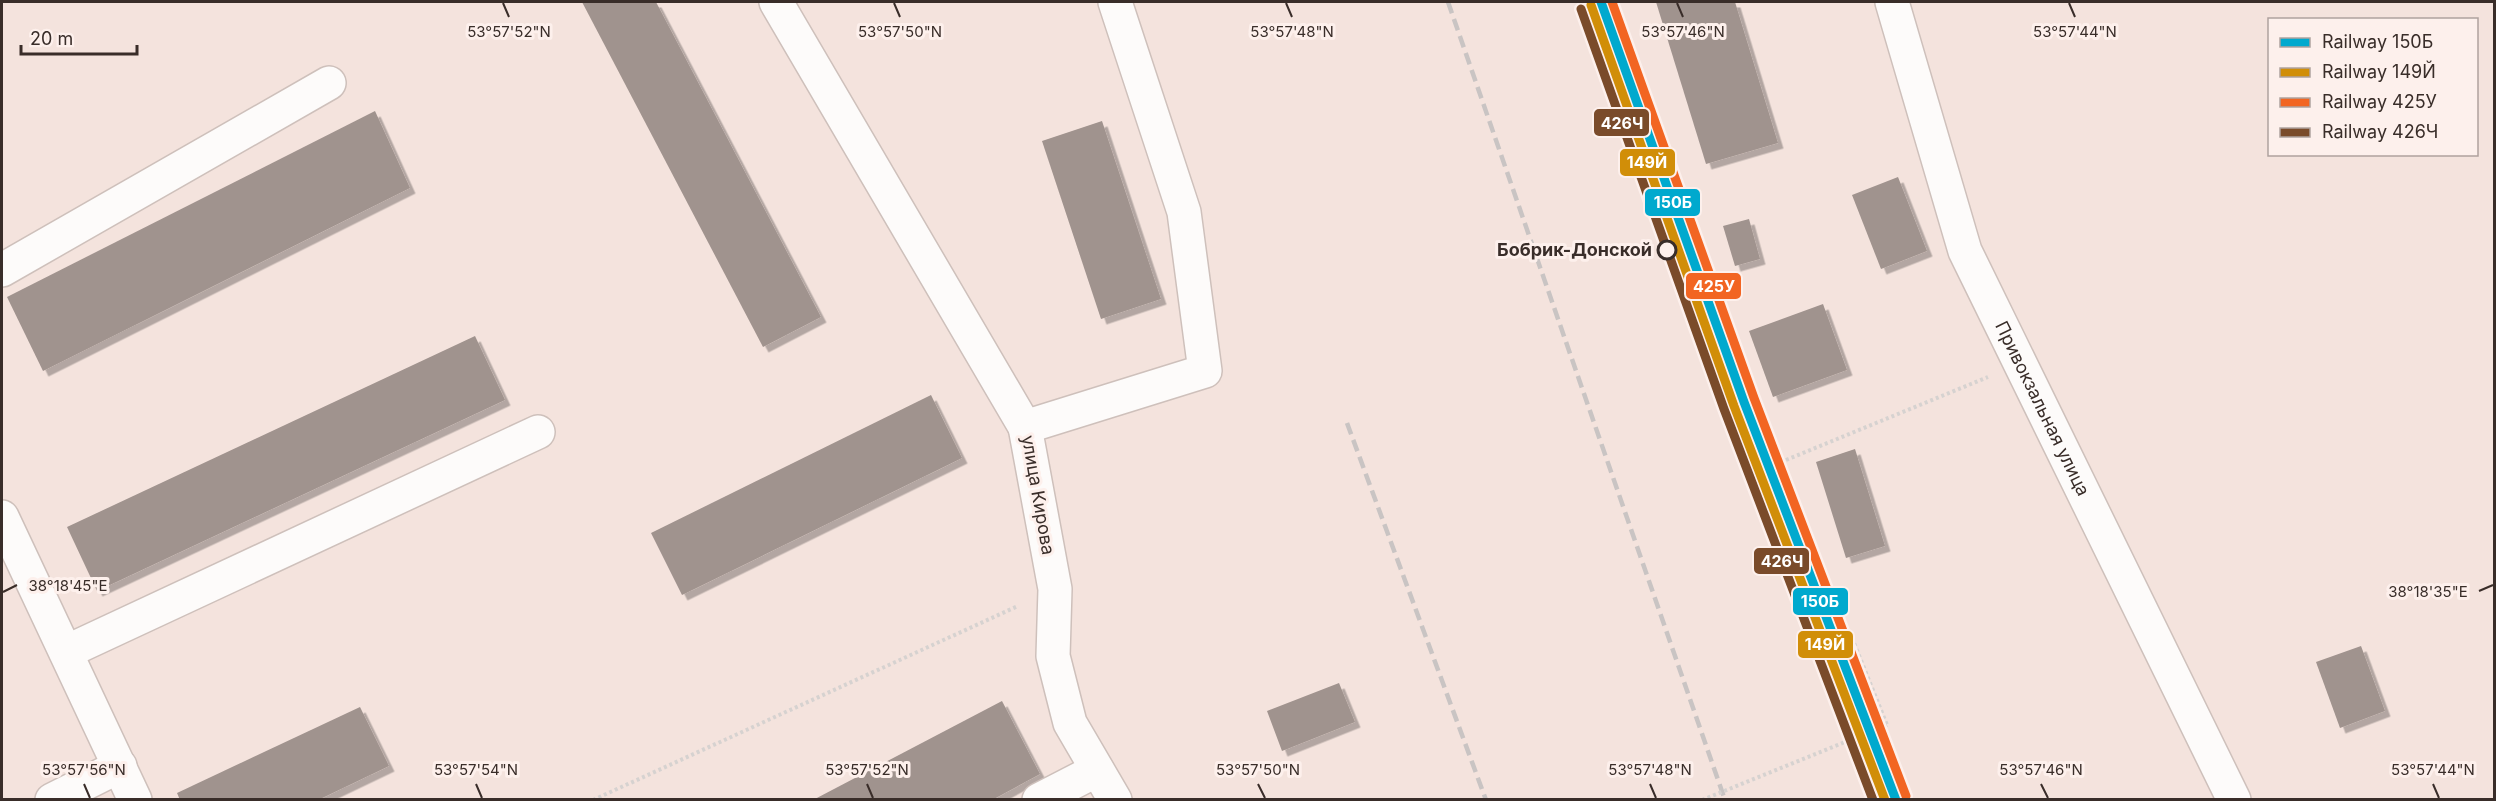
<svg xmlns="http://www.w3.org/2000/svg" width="2496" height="801" font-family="Inter,sans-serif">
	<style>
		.building { fill: #a0938e; filter: url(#shadow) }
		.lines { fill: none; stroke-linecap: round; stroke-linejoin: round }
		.minor-casing { stroke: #cec0bb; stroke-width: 36 }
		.path { stroke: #d6d2d0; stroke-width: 4; stroke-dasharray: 3 3; stroke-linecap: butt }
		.minor { stroke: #fdfbfa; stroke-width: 33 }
		.rail { stroke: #c9c4c3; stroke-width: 4.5; stroke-dasharray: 12 6; stroke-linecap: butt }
		.path-bridge { stroke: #d6d2d0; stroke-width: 4; stroke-dasharray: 3 3; stroke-linecap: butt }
		.rail-1-casing { stroke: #fdf0ec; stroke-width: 14 }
		.rail-2-casing { stroke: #fdf0ec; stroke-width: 14 }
		.rail-3-casing { stroke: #fdf0ec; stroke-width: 14 }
		.rail-4-casing { stroke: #fdf0ec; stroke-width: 14 }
		.rail-1 { stroke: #00a9ce; stroke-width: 9 }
		.rail-2 { stroke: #d18e08; stroke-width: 9 }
		.rail-3 { stroke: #f26522; stroke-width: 9 }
		.rail-4 { stroke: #7a4b2a; stroke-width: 9 }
		.ticks { fill: none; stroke: #392d29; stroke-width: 2 }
		.stop-dot { fill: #fdf0ec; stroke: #392d29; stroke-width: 3 }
		.labels { text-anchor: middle; stroke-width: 6; stroke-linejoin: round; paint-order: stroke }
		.stop-label { font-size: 18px; font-weight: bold; fill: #392d29; stroke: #fdf0ec; text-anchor: end }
		.street-label { font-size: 18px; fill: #392d29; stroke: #fdf0ec }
		.ticks-label { font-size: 15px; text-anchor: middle; fill: #392d29; stroke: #fdf0ec; stroke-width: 6; stroke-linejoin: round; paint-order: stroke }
		.line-badge { stroke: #fdf0ec; stroke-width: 2 }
		.badge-label { font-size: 16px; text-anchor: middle; font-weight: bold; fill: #fff }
	</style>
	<defs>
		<filter id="shadow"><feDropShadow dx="5.5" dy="5.5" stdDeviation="0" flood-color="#0004"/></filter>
	</defs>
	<rect width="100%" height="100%" fill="#f4e3dd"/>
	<g class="building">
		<polygon points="582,2 656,2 821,317 763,347"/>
		<polygon points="1656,2 1735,2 1778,143 1706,164"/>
		<polygon points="375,111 410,188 43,371 7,297"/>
		<polygon points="1102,121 1161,299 1101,319 1042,141"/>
		<polygon points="1898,177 1927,251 1881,269 1852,195"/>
		<polygon points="1749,219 1760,259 1735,266 1723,226"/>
		<polygon points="1823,304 1847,370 1773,397 1749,331"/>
		<polygon points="475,336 505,400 97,591 67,527"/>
		<polygon points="931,395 962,458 682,595 651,533"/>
		<polygon points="1855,449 1885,546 1846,558 1816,462"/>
		<polygon points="2361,646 2385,711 2340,728 2316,662"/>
		<polygon points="1339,683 1355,722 1282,751 1267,711"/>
		<polygon points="1002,701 1040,774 992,800 813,800"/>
		<polygon points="360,707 389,766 318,800 180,800 177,793"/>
	</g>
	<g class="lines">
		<defs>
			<g id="minor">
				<polyline points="776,2 1025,427"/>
				<path id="s1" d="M1892 2 1965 251 2234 800"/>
				<polyline points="2,270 329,83"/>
				<polyline points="2,517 135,800"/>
				<polyline points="66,652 538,432"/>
				<polyline points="52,800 120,766"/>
				<polyline points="1039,800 1097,770"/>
				<polyline points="1115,800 1070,723 1053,656 1055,589 1025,427 1205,371 1184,212 1115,2"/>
			</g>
		</defs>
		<use href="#minor" class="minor-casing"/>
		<g class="path">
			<polyline points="1786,460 1988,377"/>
			<polyline points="1852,638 1887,725"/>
			<polyline points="593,800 1018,606"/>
		</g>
		<use href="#minor" class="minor"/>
		<g class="rail">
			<polyline points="1448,2 1725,800"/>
			<polyline points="1347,423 1486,800"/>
		</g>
		<polyline class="path-bridge" points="1702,800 1887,725"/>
		<defs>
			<polyline id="rail-1" points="1601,2 1744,402 1896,800"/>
			<polyline id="rail-2" points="1591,5 1734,406 1885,800"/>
			<polyline id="rail-3" points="1612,2 1754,398 1906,796"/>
			<polyline id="rail-4" points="1581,9 1724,409 1873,800"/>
		</defs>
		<use href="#rail-1" class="rail-1-casing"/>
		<use href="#rail-2" class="rail-2-casing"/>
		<use href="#rail-3" class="rail-3-casing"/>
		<use href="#rail-4" class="rail-4-casing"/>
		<use href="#rail-1" class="rail-1"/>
		<use href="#rail-2" class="rail-2"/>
		<use href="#rail-3" class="rail-3"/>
		<use href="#rail-4" class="rail-4"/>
	</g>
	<path class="ticks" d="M503 3 509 17M894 3 900 17M1286 3 1292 17M1677 3 1683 17M2069 3 2075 17M2479 591 2493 585M3 592 17 585M84 784 90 798M476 784 482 798M867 784 873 798M1258 784 1265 798M1650 784 1656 798M2041 784 2048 798M2433 784 2439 798"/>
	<circle class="stop-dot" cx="1667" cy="250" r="9"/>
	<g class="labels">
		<g class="stop-label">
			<text x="1652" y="256">Бобрик-Донской</text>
		</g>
		<g class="street-label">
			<text dy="6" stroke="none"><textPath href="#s1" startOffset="435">Привокзальная улица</textPath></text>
			<text transform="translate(1038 495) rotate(80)" y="6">улица Кирова</text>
		</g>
	</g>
	<g class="ticks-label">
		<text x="509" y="37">53°57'52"N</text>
		<text x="900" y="37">53°57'50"N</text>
		<text x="1292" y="37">53°57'48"N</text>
		<text x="1683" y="37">53°57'46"N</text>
		<text x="2075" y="37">53°57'44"N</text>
		<text x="68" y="591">38°18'45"E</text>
		<text x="2428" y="597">38°18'35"E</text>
		<text x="84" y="775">53°57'56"N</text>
		<text x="476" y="775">53°57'54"N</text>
		<text x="867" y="775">53°57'52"N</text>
		<text x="1258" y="775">53°57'50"N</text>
		<text x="1650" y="775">53°57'48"N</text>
		<text x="2041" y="775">53°57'46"N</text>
		<text x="2433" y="775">53°57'44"N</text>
	</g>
	<g class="line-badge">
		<rect x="1593" y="108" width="57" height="29" rx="6" fill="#7a4b2a"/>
		<rect x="1619" y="148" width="57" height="29" rx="6" fill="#d18e08"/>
		<rect x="1644" y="188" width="57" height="29" rx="6" fill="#00a9ce"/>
		<rect x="1685" y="272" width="57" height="28" rx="6" fill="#f26522"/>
		<rect x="1753" y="547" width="57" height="28" rx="6" fill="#7a4b2a"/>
		<rect x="1792" y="587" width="57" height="29" rx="6" fill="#00a9ce"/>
		<rect x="1797" y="630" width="57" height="29" rx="6" fill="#d18e08"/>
	</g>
	<g class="badge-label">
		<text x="1622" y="129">426Ч</text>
		<text x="1647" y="168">149Й</text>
		<text x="1673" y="208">150Б</text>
		<text x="1714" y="292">425У</text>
		<text x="1782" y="567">426Ч</text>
		<text x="1820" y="607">150Б</text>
		<text x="1825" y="650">149Й</text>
	</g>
	<rect width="2496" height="801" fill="none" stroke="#392d29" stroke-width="6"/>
	<rect x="2268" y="18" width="210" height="138" fill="#fdf0ec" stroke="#afa29e" stroke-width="1.5"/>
	<rect x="2280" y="38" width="30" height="9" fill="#00a9ce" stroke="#afa29e" stroke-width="1.5"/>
	<text x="2322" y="48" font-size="18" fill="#392d29">Railway 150Б</text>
	<rect x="2280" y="68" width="30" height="9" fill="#d18e08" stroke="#afa29e" stroke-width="1.5"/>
	<text x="2322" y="78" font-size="18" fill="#392d29">Railway 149Й</text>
	<rect x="2280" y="98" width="30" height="9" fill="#f26522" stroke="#afa29e" stroke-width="1.5"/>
	<text x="2322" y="108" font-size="18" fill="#392d29">Railway 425У</text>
	<rect x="2280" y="128" width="30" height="9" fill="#7a4b2a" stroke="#afa29e" stroke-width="1.5"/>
	<text x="2322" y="138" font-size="18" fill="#392d29">Railway 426Ч</text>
	<path d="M21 45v9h116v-9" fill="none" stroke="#392d29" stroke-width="3"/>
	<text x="30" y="45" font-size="18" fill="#392d29" stroke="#fdf0ec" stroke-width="4.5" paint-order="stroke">20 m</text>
</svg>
